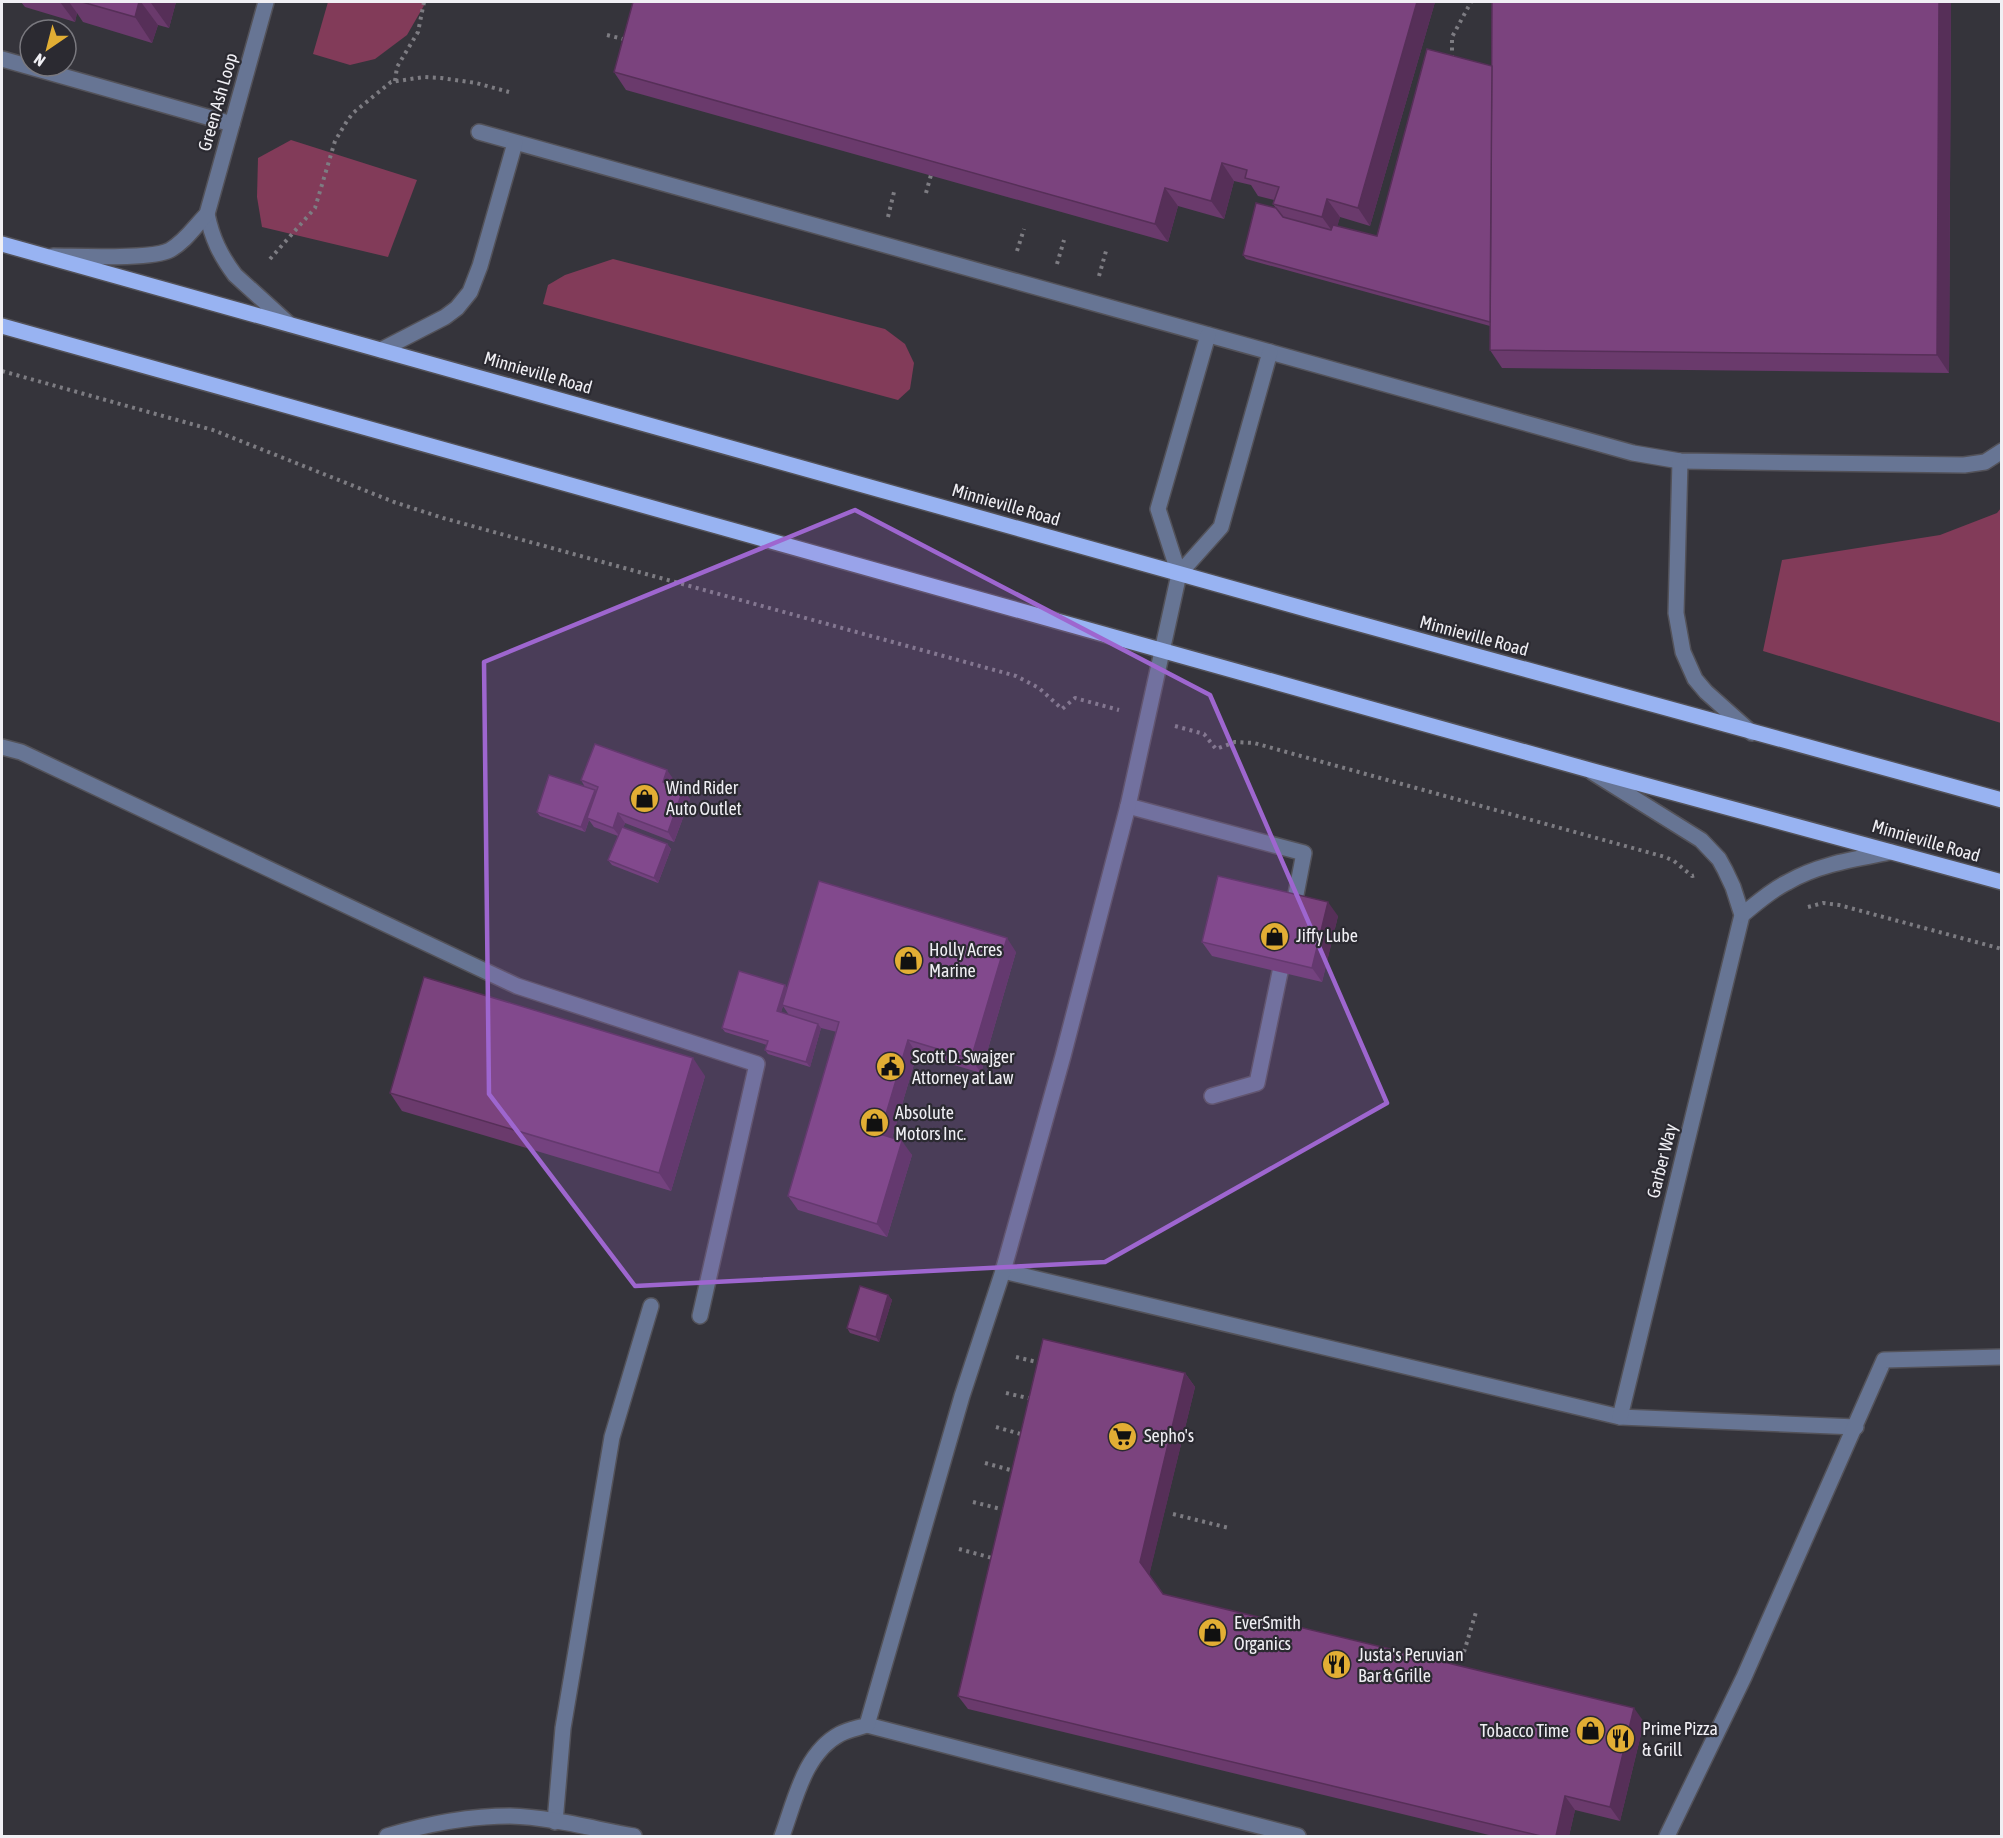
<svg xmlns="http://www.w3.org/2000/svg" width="2003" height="1838" font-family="'Asap Condensed',sans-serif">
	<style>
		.green { fill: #823b59 }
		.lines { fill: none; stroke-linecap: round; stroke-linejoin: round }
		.lane-casing { stroke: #535259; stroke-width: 18 }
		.street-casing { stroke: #535259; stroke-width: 18 }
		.primary-casing { stroke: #535259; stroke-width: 18 }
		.path { stroke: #7d7c82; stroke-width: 4; stroke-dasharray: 3 4.5; stroke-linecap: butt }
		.lane { stroke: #677594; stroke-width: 15 }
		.street { stroke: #677594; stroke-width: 15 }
		.primary { stroke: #98b3f2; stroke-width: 15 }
		.wall { fill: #6a3a6c; fill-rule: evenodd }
		.shaded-wall { fill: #562f58 }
		.building { fill: #7b437e; stroke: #562f58; stroke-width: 1.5 }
		.marked { fill: #9e66cf; fill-opacity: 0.2; stroke: #9e66cf; stroke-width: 4.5; stroke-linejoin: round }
		.labels { text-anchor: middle; stroke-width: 4.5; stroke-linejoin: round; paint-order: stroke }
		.street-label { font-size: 18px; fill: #f0eff4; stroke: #2b2a31 }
		.poi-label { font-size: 18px; fill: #f0eff4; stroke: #2b2a31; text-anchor: start }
	</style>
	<rect width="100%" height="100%" fill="#35343b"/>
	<g class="green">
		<polygon points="328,2 426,2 407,35 375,59 350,65 313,54"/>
		<polygon points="291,140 417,180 388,257 262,227 257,197 258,158"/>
		<polygon points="613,259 885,329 905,344 914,363 910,389 898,400 543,304 548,285 565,275"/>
		<polygon points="2001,508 2001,723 1763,651 1782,560 1940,535 1997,513"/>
	</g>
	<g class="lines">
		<defs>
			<g id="lane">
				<polyline points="2,59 232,124"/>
				<polyline points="479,132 1633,453 1680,461 1964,465 1985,462 2002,451"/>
				<polyline points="381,350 445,317 457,308 470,292 480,266 515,143"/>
				<polyline points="1680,461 1676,613 1683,652 1695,679 1706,692 1752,733"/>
				<polyline points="1179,574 1158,509 1208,335"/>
				<polyline points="1179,574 1221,527 1270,352"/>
				<polyline points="2,747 21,752 517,986 757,1064 700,1316"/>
				<polyline points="1128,806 1304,853 1292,915"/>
				<polyline points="1212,1096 1257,1083 1284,953"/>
				<polyline points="1003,1271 1620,1417 1856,1427"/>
				<polyline points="867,1725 1298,1836"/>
				<polyline points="555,1822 563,1728 612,1437 651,1306"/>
				<path d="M387 1836C427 1824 467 1816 510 1816 551 1817 594 1829 634 1836"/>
				<polyline points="1667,1836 1744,1677 1884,1360 2002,1357"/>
			</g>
			<g id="street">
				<path d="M207 214C212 238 220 255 235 275L289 324"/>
				<path d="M53 256C77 256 152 260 170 250 186 241 195 226 207 214L266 2"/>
				<polyline points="1592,772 1701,840 1719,859 1725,870 1733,887 1742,915 1620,1417"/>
				<path d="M1742 915C1757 903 1771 890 1788 882 1819 864 1856 859 1891 852"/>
				<path d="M782 1836C795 1801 804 1753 840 1734 848 1730 858 1728 867 1725L962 1396 1003 1271 1063 1056 1128 806 1179 574"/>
			</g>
			<g id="primary">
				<polyline points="2,244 1313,611 2002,800"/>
				<polyline points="2,326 1586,769 2002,882"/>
			</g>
		</defs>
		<use href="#lane" class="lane-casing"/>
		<use href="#street" class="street-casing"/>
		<use href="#primary" class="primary-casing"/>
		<g class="path">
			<polyline points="607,35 627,40"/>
			<polyline points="1452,58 1452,37 1471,2"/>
			<polyline points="395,81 397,67 418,32 424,2"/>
			<polyline points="926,193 931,175"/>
			<polyline points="888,217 894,192"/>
			<polyline points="1017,251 1024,229"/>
			<polyline points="270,259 315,208 335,141 347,121 353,113 391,82 424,77 441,78 476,83 509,92"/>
			<polyline points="1057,264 1064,240"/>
			<polyline points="1099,276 1106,251"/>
			<polyline points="2,371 213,430 394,502 443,518 1016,676 1039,688 1062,709 1075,698 1119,710"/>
			<polyline points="1175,726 1204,734 1216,749 1235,742 1254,743 1665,857 1674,861 1692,876 1696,875"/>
			<polyline points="1808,907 1823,903 1839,905 2002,949"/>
			<polyline points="1016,1357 1041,1363"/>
			<polyline points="1006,1393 1032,1399"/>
			<polyline points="996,1427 1024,1435"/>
			<polyline points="985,1463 1014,1471"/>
			<polyline points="973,1502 1005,1510"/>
			<polyline points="1173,1514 1229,1528"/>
			<polyline points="959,1549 996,1559"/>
			<polyline points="1464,1652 1476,1612"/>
		</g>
		<use href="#lane" class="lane"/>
		<use href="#street" class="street"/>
		<use href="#primary" class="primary"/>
	</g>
	<g class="wall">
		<polygon points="21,2 176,2 169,28 158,25 152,43 83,22 77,13 75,22 25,7"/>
		<polygon points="633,2 1435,2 1370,226 1340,217 1337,226 1377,236 1492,66 1492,2 1951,2 1949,373 1502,368 1490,350 1490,326 1246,259 1243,255 1276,208 1273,204 1274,200 1258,196 1251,185 1234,181 1224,219 1178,206 1168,242 626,90 614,72"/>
		<polygon points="581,780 674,780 671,785 690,799 674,842 625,823 623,828 667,844 671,849 658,883 612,865 608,860 618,836 594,827 589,820 585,832 540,816 537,812 585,787"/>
		<polygon points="1338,916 1322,982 1212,956 1202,942"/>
		<path d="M1016 952 981 1073 917 1054 892 1138 912 1155 887 1237 798 1210 788 1196 837 1032 821 1028 810 1067 768 1054 765 1050 767 1045 725 1032 722 1028 785 985 787 988ZM783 1006 789 1015 781 1012Z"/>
		<polygon points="705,1076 671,1191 402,1111 390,1093"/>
		<polygon points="888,1295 892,1300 879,1342 850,1333 847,1328"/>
		<polygon points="1185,1373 1195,1387 1149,1575 1163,1594 1644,1722 1620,1821 1575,1810 1569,1836 1493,1836 968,1709 958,1696"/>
	</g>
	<g class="shaded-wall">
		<polygon points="60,2 69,2 77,13 75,22"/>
		<polygon points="139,2 141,2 158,25 152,43 135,17"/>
		<polygon points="151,2 176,2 169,28 151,3"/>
		<polygon points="1417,2 1435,2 1370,226 1358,208"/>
		<polygon points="1939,2 1951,2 1949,373 1937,355"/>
		<polygon points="1222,163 1234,181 1224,219 1211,201"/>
		<polygon points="1165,188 1178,206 1168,242 1155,224"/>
		<polygon points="1327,199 1340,217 1335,235 1322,217"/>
		<polygon points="667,770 674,780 669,791 663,782"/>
		<polygon points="595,790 598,795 587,818 589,820 585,832 581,827"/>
		<polygon points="683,790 690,799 674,842 668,832"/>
		<polygon points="618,813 625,823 620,837 613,828"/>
		<polygon points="667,844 671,849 658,883 654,878"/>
		<polygon points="1328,902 1338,916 1322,982 1312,968"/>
		<polygon points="1007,938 1016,952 981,1073 971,1059"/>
		<polygon points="785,985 788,989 780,1016 777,1011"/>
		<polygon points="818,1024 821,1028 810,1067 806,1062"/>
		<polygon points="908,1040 917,1054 889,1148 880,1134"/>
		<polygon points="693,1058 705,1076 671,1191 659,1173"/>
		<polygon points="902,1141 912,1155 887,1237 877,1224"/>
		<polygon points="888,1295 892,1300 879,1342 876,1337"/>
		<polygon points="1185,1373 1195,1387 1149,1576 1140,1562"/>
		<polygon points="1634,1708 1644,1722 1620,1821 1610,1807"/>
		<polygon points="1565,1796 1575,1810 1569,1836 1556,1836"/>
	</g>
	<g class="building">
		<polygon points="82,2 139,2 135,17"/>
		<polygon points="633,2 1417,2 1358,208 1327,199 1322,217 1273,204 1279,187 1245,178 1247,170 1222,163 1211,201 1165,188 1155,224 614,72"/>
		<polygon points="1492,2 1939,2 1937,355 1490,350"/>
		<polygon points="1427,49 1492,66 1490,322 1243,255 1256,203 1276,208 1283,217 1331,230 1333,225 1377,236"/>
		<polygon points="595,744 667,770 663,782 683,790 668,832 618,813 613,828 587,818 598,787 581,780"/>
		<polygon points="549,775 595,790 581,827 537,812"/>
		<polygon points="622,827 667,844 654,878 608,860"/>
		<polygon points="1218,876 1328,902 1312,968 1202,942"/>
		<polygon points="819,881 1007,938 971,1059 908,1040 880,1134 902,1141 877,1224 788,1196 839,1022 782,1005"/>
		<polygon points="739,971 785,985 777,1011 818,1024 806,1062 765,1050 768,1041 722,1028"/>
		<polygon points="424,977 693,1058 659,1173 390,1093"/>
		<polygon points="860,1286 888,1295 876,1337 847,1328"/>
		<polygon points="1043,1339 1185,1373 1140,1562 1163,1594 1634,1708 1610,1807 1565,1796 1556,1836 1541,1836 958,1696"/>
	</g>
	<path class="marked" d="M855 510 1210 695 1387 1103 1105 1262 635 1286 489 1094 484 662Z"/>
	<defs>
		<symbol id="shop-disc" viewBox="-11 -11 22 22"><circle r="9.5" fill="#e2ae34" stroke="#2b2a31"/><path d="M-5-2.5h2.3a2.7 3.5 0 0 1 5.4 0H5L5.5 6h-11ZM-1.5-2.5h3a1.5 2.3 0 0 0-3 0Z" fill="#111"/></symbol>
		<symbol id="civic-disc" viewBox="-11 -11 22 22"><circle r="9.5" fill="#e2ae34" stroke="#2b2a31"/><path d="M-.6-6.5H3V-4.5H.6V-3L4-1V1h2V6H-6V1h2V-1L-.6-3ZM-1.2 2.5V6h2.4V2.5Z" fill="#111"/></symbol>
		<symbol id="supermarket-disc" viewBox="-11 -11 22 22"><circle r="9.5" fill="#e2ae34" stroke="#2b2a31"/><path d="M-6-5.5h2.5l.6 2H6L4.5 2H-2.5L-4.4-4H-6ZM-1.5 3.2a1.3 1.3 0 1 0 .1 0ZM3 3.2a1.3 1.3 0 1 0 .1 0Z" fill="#111"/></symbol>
		<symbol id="restaurant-disc" viewBox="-11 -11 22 22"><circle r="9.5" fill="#e2ae34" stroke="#2b2a31"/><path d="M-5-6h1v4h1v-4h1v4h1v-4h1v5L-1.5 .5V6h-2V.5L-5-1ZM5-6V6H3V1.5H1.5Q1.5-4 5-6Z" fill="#111"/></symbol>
	</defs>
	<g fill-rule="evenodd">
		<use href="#shop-disc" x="628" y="782" width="33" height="33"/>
		<use href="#shop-disc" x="1258" y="920" width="33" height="33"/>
		<use href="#shop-disc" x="892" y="944" width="33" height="33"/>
		<use href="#civic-disc" x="874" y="1050" width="33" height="33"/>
		<use href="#shop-disc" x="858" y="1106" width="33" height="33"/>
		<use href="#supermarket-disc" x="1106" y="1420" width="33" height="33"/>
		<use href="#shop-disc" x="1196" y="1616" width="33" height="33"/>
		<use href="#restaurant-disc" x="1320" y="1648" width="33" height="33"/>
		<use href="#shop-disc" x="1574" y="1714" width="33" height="33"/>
		<use href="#restaurant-disc" x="1604" y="1722" width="33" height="33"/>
	</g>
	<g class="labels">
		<g class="street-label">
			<text transform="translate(218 102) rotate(-74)" y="6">Green Ash Loop</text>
			<text transform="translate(538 373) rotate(16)" y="6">Minnieville Road</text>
			<text transform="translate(1006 505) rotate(16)" y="6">Minnieville Road</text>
			<text transform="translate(1474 636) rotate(15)" y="6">Minnieville Road</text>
			<text transform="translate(1926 841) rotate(16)" y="6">Minnieville Road</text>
			<text transform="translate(1662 1161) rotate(-76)" y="6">Garber Way</text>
		</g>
		<g class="poi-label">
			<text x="666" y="794">Wind Rider<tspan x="666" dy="21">Auto Outlet</tspan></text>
			<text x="1296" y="942">Jiffy Lube</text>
			<text x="929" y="956">Holly Acres<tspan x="929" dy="21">Marine</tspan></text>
			<text x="912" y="1063">Scott D. Swajger<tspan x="912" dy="21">Attorney at Law</tspan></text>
			<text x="895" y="1119">Absolute<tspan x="895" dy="21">Motors Inc.</tspan></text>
			<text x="1144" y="1442">Sepho's</text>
			<text x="1234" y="1629">EverSmith<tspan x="1234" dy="21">Organics</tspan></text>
			<text x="1358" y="1661">Justa's Peruvian<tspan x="1358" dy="21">Bar &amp; Grille</tspan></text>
			<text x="1642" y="1735">Prime Pizza<tspan x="1642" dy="21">&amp; Grill</tspan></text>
			<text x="1569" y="1737" text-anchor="end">Tobacco Time</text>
		</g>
	</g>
	<rect width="2003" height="1838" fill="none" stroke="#f0eff4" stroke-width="6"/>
	<g transform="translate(48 48) rotate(215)"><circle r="28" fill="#2b2a31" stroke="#7a797f" stroke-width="1.5"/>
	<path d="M0-4.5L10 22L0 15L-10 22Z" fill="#e2ae34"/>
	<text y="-9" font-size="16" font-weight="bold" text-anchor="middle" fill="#f0eff4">N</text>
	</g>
</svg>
